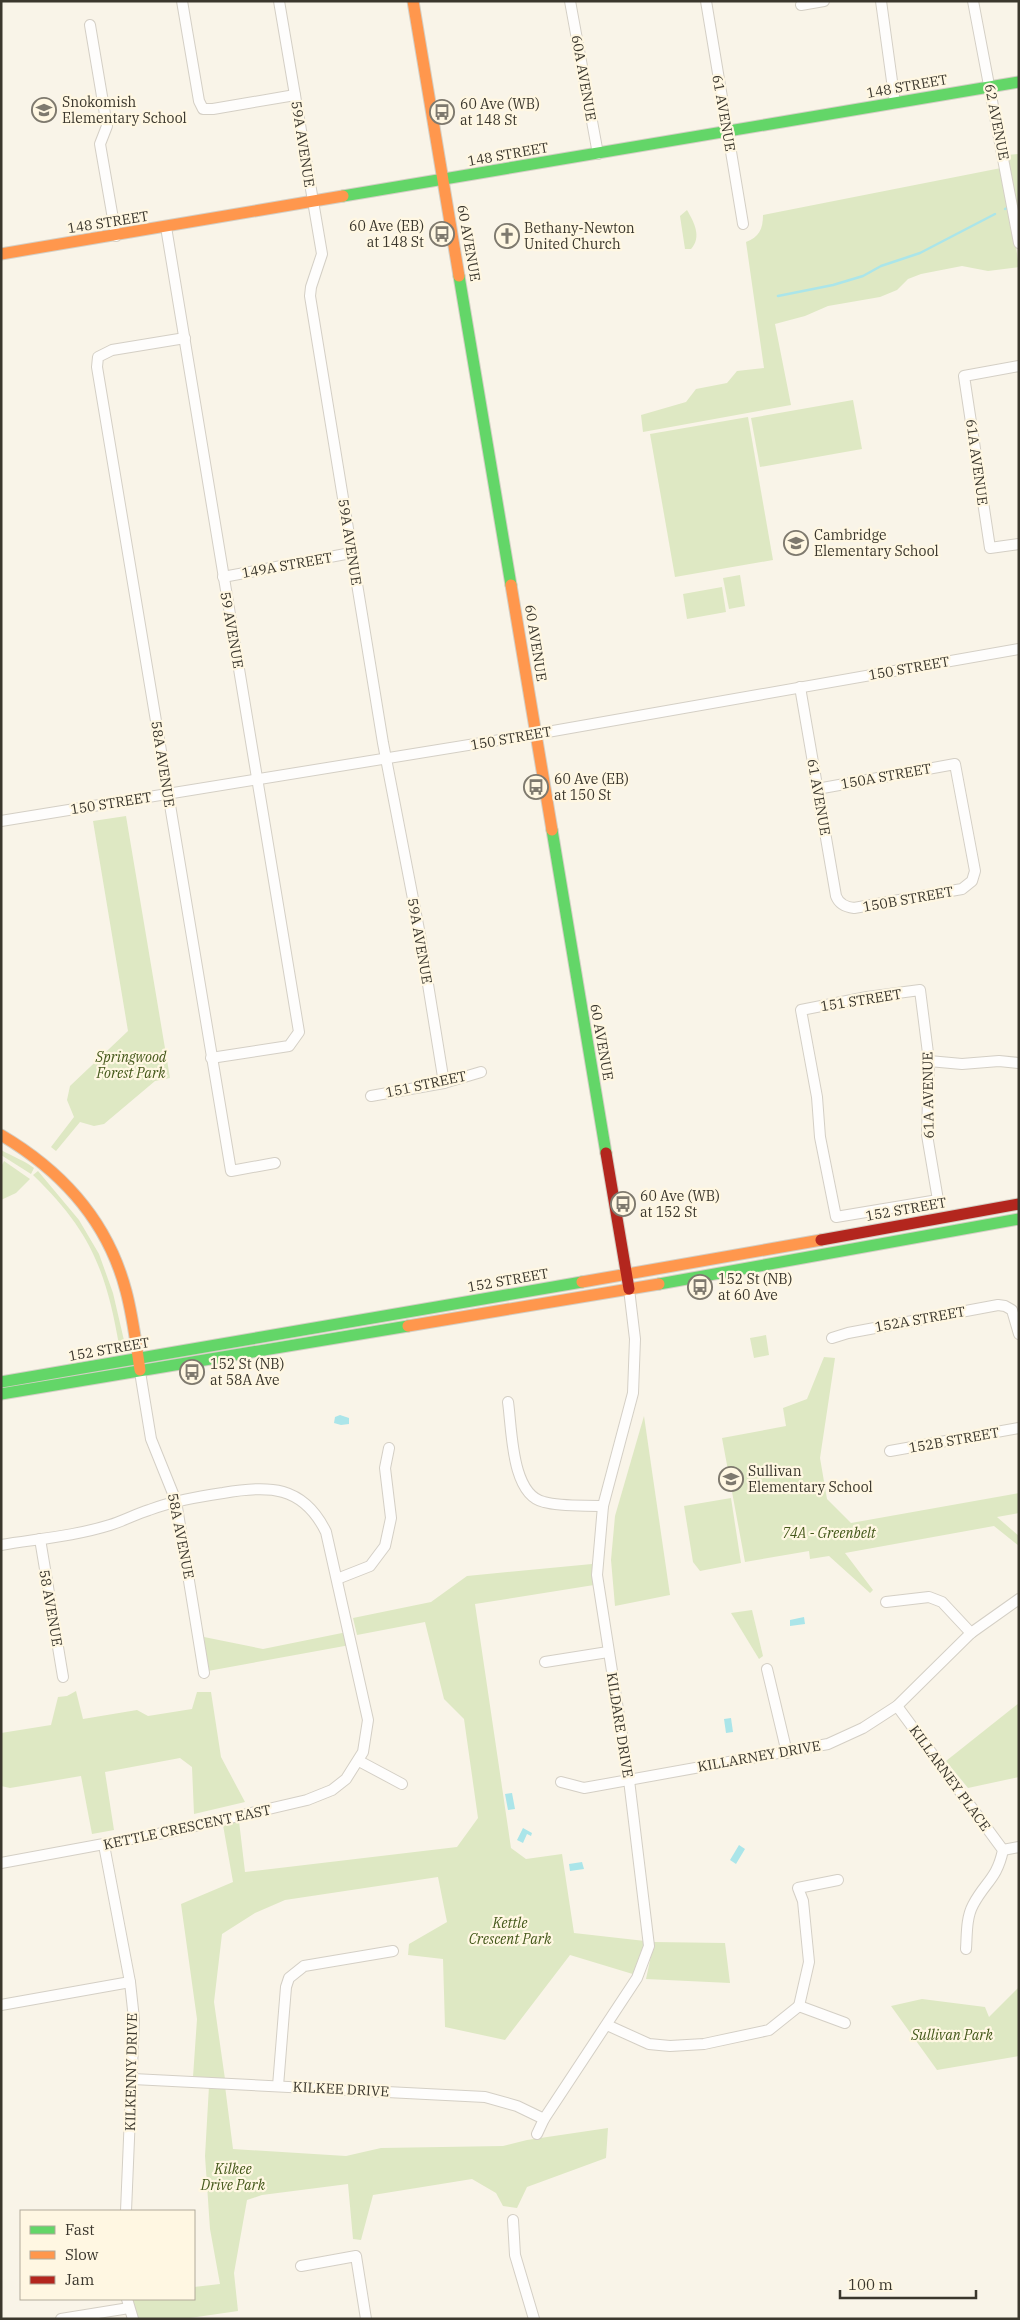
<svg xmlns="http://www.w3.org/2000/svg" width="1020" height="2320" font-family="'IBM Plex Serif',serif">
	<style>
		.green { fill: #dee8c3 }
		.water { fill: #abe5e9 }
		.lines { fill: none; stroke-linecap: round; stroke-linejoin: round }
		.stream { stroke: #abe5e9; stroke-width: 2.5 }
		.street-casing { stroke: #d4cfc5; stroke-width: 12 }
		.fast-casing { stroke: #d4cfc5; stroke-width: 13 }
		.slow-casing { stroke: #d4cfc5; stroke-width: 13 }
		.jam-casing { stroke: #d4cfc5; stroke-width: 13 }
		.street { stroke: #fefdfc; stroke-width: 10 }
		.fast { stroke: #63d668; stroke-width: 11 }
		.slow { stroke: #ff974d; stroke-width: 11 }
		.jam { stroke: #b3261e; stroke-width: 11 }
		.labels { text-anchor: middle; stroke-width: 4.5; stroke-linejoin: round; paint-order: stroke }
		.street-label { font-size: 14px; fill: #3b372d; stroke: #fff7e2 }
		.poi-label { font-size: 14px; fill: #3b372d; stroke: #fff7e2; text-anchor: start }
		.park-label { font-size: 14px; font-style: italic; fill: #44581a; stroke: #fff7e2 }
	</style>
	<rect width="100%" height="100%" fill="#f9f4e8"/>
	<g class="green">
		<path d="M1019 154V211L1011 213 1019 267 988 271 962 266 921 274 908 279 897 290 880 297 828 306 805 316 775 324 791 405 643 432 641 415 686 402 696 389 727 383 737 371 764 368 746 242C759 237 763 229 763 215L1001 168 1007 155Z"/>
		<path d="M687 210C694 222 702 237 691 249H685L680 216Z"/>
		<polygon points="853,400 862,449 760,467 751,418"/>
		<polygon points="748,417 773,560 675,577 650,434"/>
		<polygon points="740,575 745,606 729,609 723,578"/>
		<polygon points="722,587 726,612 687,619 683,594"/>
		<polygon points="126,816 170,1078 155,1081 104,1124 94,1126 80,1122 56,1151 51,1147 74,1117 67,1100 70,1086 128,1031 93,821"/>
		<path d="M1 1150C12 1156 25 1161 34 1168L31 1174 1 1155Z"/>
		<polygon points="4,1161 30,1179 16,1193 1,1200 1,1167"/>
		<path d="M38 1171 79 1220 99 1254 113 1293 126 1349 119 1345C106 1269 89 1229 33 1175Z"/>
		<polygon points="766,1335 769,1355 754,1358 750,1338"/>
		<polygon points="824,1357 835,1358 820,1458 827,1499 851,1523 1019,1493 1019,1513 997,1517 1019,1536 1019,1546 994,1526 845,1553 873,1590 870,1593 829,1556 810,1559 809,1551 745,1562 722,1438 786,1426 783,1408 807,1399"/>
		<polygon points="644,1416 670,1595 615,1606 611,1560 615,1516"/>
		<polygon points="731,1498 741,1563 700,1571 693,1562 684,1506"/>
		<polygon points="592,1564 594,1585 475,1604 511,1848 526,1859 562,1854 574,1933 645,1941 636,1975 570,1955 505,2040 445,2027 443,1959 408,1955 409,1944 447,1922 438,1877 285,1900 255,1913 222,1934 214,2002 225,2079 193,2077 197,2019 181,1904 233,1882 223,1825 239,1821 245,1872 457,1847 478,1818 464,1719 444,1699 425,1622 357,1635 353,1618 431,1602 467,1576"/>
		<polygon points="752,1610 763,1656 759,1659 731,1613"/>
		<polygon points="347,1632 350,1645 208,1671 204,1637 263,1649"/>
		<polygon points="76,1691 83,1719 137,1710 148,1716 192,1709 197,1692 211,1692 221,1757 245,1802 194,1814 192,1767 180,1758 105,1772 114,1830 92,1834 81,1776 10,1788 1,1786 1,1733 51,1725 58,1697 67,1696"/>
		<polygon points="1019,1703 1019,1777 968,1788 946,1761"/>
		<polygon points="654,1942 725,1943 730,1983 646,1979"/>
		<polygon points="1019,1987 1019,2056 937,2070 891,2006 922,1999 985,2007 989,2017"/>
		<polygon points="209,2086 225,2086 233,2149 346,2156 381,2148 503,2146 527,2140 608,2128 606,2158 527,2187 517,2208 503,2206 496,2193 472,2179 373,2195 361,2240 353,2239 348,2184 262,2195 247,2200 234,2273 238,2311 183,2319 136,2319 130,2299 194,2299 194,2287 220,2284 210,2229 205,2156"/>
	</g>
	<g class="water">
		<polygon points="340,1415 349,1418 349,1424 341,1425 334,1423 335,1417"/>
		<polygon points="804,1617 805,1624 790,1626 790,1620"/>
		<polygon points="731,1718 733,1732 726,1733 724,1719"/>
		<polygon points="512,1793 515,1809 508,1810 505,1794"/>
		<polygon points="523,1828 532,1833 531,1836 527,1834 523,1843 517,1840"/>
		<polygon points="739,1845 745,1849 736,1864 730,1860"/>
		<polygon points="582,1862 584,1869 570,1871 569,1864"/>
	</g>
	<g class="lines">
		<g class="stream">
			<polyline points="1005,209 1007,208"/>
			<polyline points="778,296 833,285 863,276 881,266 920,253 995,214"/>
		</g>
		<defs>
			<g id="street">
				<polyline points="182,1 199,101 203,109 213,109 295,95"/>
				<polyline points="279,1 322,254 311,287 310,296 383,743 420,935 444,1083"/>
				<polyline points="570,1 598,154"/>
				<polyline points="706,1 743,224"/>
				<polyline points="881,1 895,103"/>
				<polyline points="973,1 1019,243"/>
				<polyline points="801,5 824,1"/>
				<polyline points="90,25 107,126 100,144 116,236"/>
				<polyline points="166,227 299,1032 289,1046 211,1058"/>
				<polyline points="185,338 112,350 98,357 97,367 231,1171 275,1163"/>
				<polyline points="1019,366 964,376 990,548 1019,544"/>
				<polyline points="223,577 351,553"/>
				<path d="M800 687 836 896C839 904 845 907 854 908L962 889 972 881 975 871 955 764 817 789"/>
				<polyline points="1,821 536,734 1019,649"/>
				<polygon points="920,990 929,1061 927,1135 938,1200 836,1217 820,1137 817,1097 801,1010 867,997"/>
				<polyline points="929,1061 962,1064 999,1061 1019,1063"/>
				<polyline points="371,1096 444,1083 481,1072"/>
				<polyline points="832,1338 848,1333 998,1305 1005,1306 1012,1310 1019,1334"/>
				<polyline points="140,1372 151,1439 176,1501 204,1673"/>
				<path d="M508 1402C512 1429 511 1495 544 1502 562 1507 584 1505 603 1506"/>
				<polyline points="890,1451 1019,1428"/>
				<polyline points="40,1539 63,1677"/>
				<path d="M1 1545C37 1539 75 1536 110 1525 123 1521 136 1514 149 1510 173 1501 197 1497 223 1493 268 1485 303 1485 326 1532L368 1720 363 1752 346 1779 332 1790 307 1800 174 1831 1 1863"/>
				<polyline points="337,1579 370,1566 385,1546 391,1518 385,1468 389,1448"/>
				<polyline points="886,1602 929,1597 942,1602 971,1633"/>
				<polyline points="545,1662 608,1652"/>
				<polyline points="767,1669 787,1753"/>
				<path d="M897 1706 1003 1850C997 1879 985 1882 973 1905 966 1918 967 1935 966 1949"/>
				<polyline points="359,1761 402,1784"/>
				<polyline points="561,1782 584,1788 828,1744 863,1728 897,1706 971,1633 1019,1599"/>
				<polyline points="104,1845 130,1982 134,2019 126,2211"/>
				<polyline points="1003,1850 1019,1847"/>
				<polyline points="1,2005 130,1982"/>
				<polyline points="799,2006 809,1962 803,1901 798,1888 838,1880"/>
				<polyline points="799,2006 845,2023"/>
				<polyline points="607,2025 649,2044 670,2046 704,2044 769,2030 799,2006"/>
				<polyline points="133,2079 485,2097 517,2106 544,2119"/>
				<polyline points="278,2086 286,1987 289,1978 304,1966 393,1951"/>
				<polyline points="537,2134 544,2119 637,1978 649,1946 629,1780 597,1575 603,1506 633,1393 635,1339 629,1289"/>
				<polyline points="513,2220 515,2255 534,2319"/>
				<polyline points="301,2266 356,2256 366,2319"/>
				<polyline points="127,2299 133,2319"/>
				<polyline points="61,2319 129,2308"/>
			</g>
			<g id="fast">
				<polyline points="343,196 1019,82"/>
				<polyline points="459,276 511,585"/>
				<polyline points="552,830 606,1153"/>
				<polyline points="659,1284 1019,1219"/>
				<polyline points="1,1382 582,1282"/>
				<polyline points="1,1394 408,1326"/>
			</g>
			<g id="slow">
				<polyline points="413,1 459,276"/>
				<polyline points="1,254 343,196"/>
				<polyline points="511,585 552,830"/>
				<path d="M1 1135C62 1171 108 1222 126 1291 133 1317 136 1344 140 1370"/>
				<polyline points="582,1282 821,1240"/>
				<polyline points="408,1326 659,1284"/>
			</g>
			<g id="jam">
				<polyline points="606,1153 629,1289"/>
				<polyline points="821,1240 1019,1204"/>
			</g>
		</defs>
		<use href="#street" class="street-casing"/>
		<use href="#fast" class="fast-casing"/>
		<use href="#slow" class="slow-casing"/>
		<use href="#jam" class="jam-casing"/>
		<use href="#street" class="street"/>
		<use href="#fast" class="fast"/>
		<use href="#slow" class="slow"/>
		<use href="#jam" class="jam"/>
	</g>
	<defs>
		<symbol id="school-ring" viewBox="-11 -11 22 22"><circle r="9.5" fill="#fff7e2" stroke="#7e796e" stroke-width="1.5"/><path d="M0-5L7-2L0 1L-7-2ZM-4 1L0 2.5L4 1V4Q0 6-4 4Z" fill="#7e796e"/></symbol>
		<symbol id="bus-ring" viewBox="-11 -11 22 22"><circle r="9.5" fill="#fff7e2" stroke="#7e796e" stroke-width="1.5"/><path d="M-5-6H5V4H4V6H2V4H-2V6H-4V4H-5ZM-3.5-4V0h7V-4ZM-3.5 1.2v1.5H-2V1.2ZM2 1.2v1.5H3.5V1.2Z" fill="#7e796e"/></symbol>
		<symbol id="church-ring" viewBox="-11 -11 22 22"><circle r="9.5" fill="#fff7e2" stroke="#7e796e" stroke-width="1.5"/><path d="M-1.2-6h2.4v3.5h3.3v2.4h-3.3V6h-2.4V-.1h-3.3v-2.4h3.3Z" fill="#7e796e"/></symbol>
	</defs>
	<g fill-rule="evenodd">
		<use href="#school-ring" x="30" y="96" width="28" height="28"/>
		<use href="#bus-ring" x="428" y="98" width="28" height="28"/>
		<use href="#bus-ring" x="428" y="220" width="28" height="28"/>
		<use href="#church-ring" x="493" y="222" width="28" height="28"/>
		<use href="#school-ring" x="782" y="529" width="28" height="28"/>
		<use href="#bus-ring" x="522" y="773" width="28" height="28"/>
		<use href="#bus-ring" x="609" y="1190" width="28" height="28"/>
		<use href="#bus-ring" x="686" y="1273" width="28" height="28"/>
		<use href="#bus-ring" x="178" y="1358" width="28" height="28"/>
		<use href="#school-ring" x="717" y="1465" width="28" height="28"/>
	</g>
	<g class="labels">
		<g class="street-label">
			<text transform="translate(584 78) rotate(80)" y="5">60A AVENUE</text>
			<text transform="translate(907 86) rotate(-10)" y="5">148 STREET</text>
			<text transform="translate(724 113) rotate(80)" y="5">61 AVENUE</text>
			<text transform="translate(997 122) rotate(79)" y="5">62 AVENUE</text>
			<text transform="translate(303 144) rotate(81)" y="5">59A AVENUE</text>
			<text transform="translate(508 154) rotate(-10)" y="5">148 STREET</text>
			<text transform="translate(108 222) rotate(-9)" y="5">148 STREET</text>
			<text transform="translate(469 243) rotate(80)" y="5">60 AVENUE</text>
			<text transform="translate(977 462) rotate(82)" y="5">61A AVENUE</text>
			<text transform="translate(350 542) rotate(81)" y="5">59A AVENUE</text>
			<text transform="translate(287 565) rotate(-10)" y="5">149A STREET</text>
			<text transform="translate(232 630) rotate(80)" y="5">59 AVENUE</text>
			<text transform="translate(536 643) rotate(81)" y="5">60 AVENUE</text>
			<text transform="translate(909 668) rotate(-10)" y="5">150 STREET</text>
			<text transform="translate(511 738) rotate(-10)" y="5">150 STREET</text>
			<text transform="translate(163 764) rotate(81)" y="5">58A AVENUE</text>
			<text transform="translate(886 776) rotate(-10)" y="5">150A STREET</text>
			<text transform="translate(819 797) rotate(80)" y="5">61 AVENUE</text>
			<text transform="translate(111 803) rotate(-9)" y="5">150 STREET</text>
			<text transform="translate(908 899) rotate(-10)" y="5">150B STREET</text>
			<text transform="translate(420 941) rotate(80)" y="5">59A AVENUE</text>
			<text transform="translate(861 1000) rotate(-9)" y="5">151 STREET</text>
			<text transform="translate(602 1042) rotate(80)" y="5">60 AVENUE</text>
			<text transform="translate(426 1084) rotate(-12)" y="5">151 STREET</text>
			<text transform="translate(928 1095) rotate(-91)" y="5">61A AVENUE</text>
			<text transform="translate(906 1209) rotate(-10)" y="5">152 STREET</text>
			<text transform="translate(508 1280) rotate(-10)" y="5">152 STREET</text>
			<text transform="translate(920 1319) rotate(-10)" y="5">152A STREET</text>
			<text transform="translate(109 1349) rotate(-10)" y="5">152 STREET</text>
			<text transform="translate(954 1440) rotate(-10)" y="5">152B STREET</text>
			<text transform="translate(181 1536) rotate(79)" y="5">58A AVENUE</text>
			<text transform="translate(51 1608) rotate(80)" y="5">58 AVENUE</text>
			<text transform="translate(620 1725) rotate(81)" y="5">KILDARE DRIVE</text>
			<text transform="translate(759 1756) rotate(-10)" y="5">KILLARNEY DRIVE</text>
			<text transform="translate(950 1778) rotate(54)" y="5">KILLARNEY PLACE</text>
			<text transform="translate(187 1827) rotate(-12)" y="5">KETTLE CRESCENT EAST</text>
			<text transform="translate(131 2072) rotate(-89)" y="5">KILKENNY DRIVE</text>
			<text transform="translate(341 2089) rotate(3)" y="5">KILKEE DRIVE</text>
		</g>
		<g class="poi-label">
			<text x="62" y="107">Snokomish<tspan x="62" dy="16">Elementary School</tspan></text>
			<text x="460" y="109">60 Ave (WB)<tspan x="460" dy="16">at 148 St</tspan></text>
			<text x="424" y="231" text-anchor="end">60 Ave (EB)<tspan x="424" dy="16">at 148 St</tspan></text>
			<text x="524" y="233">Bethany-Newton<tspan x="524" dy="16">United Church</tspan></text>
			<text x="814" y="540">Cambridge<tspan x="814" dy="16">Elementary School</tspan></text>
			<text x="554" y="784">60 Ave (EB)<tspan x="554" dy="16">at 150 St</tspan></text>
			<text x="640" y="1201">60 Ave (WB)<tspan x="640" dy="16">at 152 St</tspan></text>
			<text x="718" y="1284">152 St (NB)<tspan x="718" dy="16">at 60 Ave</tspan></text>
			<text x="210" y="1369">152 St (NB)<tspan x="210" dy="16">at 58A Ave</tspan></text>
			<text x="748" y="1476">Sullivan<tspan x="748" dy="16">Elementary School</tspan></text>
		</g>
		<g class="park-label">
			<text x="131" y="1062">Springwood<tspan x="131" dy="16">Forest Park</tspan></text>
			<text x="829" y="1538">74A - Greenbelt</text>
			<text x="510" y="1928">Kettle<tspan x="510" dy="16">Crescent Park</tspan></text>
			<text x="952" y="2040">Sullivan Park</text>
			<text x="233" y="2174">Kilkee<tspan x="233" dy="16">Drive Park</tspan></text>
		</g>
	</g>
	<rect width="1020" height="2320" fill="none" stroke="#3b372d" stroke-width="5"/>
	<rect x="20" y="2210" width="175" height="90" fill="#fff7e2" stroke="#b1aa9a"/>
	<rect x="30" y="2226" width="25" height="8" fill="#63d668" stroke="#b1aa9a"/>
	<text x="65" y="2235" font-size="15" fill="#3b372d">Fast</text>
	<rect x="30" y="2251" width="25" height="8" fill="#ff974d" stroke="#b1aa9a"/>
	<text x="65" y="2260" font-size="15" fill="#3b372d">Slow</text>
	<rect x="30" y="2276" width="25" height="8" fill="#b3261e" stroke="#b1aa9a"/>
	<text x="65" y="2285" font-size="15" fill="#3b372d">Jam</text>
	<path d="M840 2290v8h136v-8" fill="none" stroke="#3b372d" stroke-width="2.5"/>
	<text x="848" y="2290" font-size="15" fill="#3b372d" stroke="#fff7e2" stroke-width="4" paint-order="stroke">100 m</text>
</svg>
